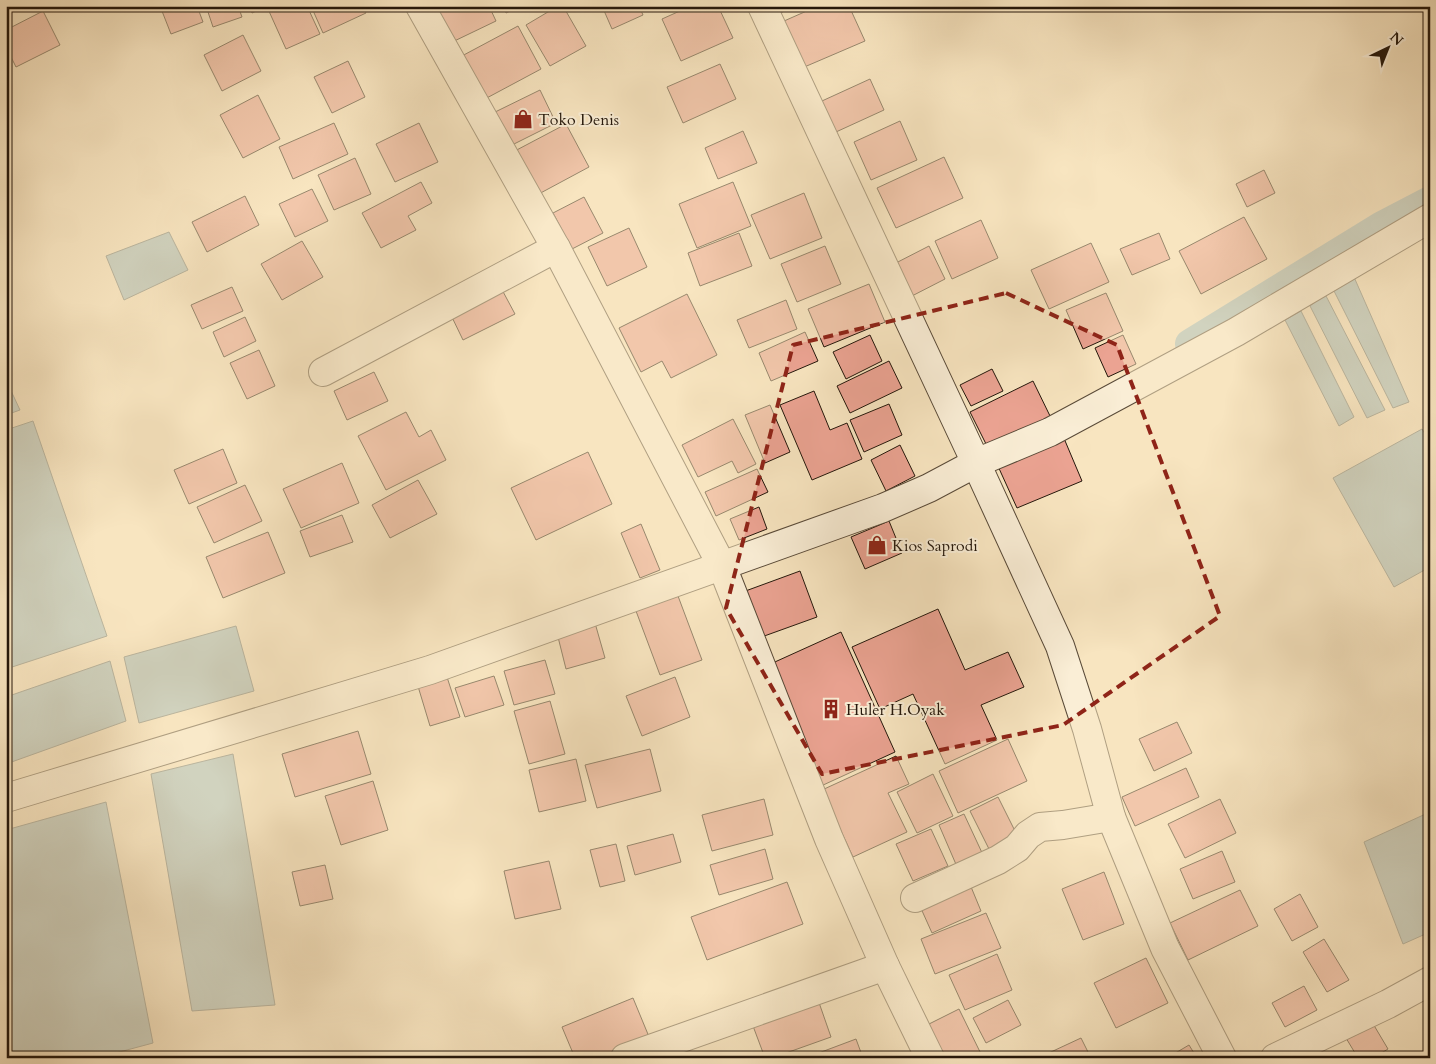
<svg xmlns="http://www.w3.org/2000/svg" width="1436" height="1064" font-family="Cardo,serif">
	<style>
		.water { fill: #a3bcbe; stroke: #707a76 }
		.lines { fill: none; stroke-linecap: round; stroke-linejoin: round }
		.canal { stroke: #a3bcbe; stroke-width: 30 }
		.building { fill: #eba392; stroke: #24170b }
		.street-casing { stroke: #594a38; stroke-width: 30 }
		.street { stroke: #faeed6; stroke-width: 28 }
		.marked { fill: none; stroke: #8f2418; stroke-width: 4; stroke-dasharray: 10 6; stroke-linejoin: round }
		.labels { text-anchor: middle; stroke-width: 4; stroke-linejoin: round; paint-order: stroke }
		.poi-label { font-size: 16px; fill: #24170b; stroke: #faeed6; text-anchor: start }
	</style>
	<rect width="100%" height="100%" fill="#f8e5c0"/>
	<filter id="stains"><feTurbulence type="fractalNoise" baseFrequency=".004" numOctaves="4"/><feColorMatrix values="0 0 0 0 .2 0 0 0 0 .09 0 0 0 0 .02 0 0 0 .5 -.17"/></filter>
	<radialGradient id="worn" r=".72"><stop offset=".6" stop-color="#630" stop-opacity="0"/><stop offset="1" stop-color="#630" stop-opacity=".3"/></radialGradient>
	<g class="water">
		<polygon points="169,232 188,270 124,300 106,256"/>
		<polygon points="1354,277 1409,402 1393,408 1333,289"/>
		<polygon points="1325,294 1385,410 1367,418 1310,306"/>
		<polygon points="1301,311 1354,417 1339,426 1285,320"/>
		<polygon points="6,380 20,410 6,415"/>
		<polygon points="33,421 107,636 6,669 6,430"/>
		<polygon points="1422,429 1430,442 1430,567 1394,587 1333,478"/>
		<polygon points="236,626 254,691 139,723 124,657"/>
		<polygon points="110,661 126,721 6,764 6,697"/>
		<polygon points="233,754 275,1005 192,1011 151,774"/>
		<polygon points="106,802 153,1043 97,1058 6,1058 6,830"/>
		<polygon points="1430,812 1430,932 1403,944 1364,842"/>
	</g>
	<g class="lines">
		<polyline class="canal" points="1190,344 1382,226 1430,201"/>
	</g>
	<g class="building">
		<polygon points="160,6 197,6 203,22 171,34"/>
		<polygon points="206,6 238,6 242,17 213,27"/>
		<polygon points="249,6 266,6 252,13"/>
		<polygon points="275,6 307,6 320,34 286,49 268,9"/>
		<polygon points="311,6 363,6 366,13 323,33"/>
		<polygon points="428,6 489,6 496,21 446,45"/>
		<polygon points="503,6 520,6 506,13"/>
		<polygon points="558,6 563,6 586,46 550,66 526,25"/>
		<polygon points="602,6 639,6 643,15 612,29"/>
		<polygon points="691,6 718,6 733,38 681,61 662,19"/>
		<polygon points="768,6 794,6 773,17"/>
		<polygon points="818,6 849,6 865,41 795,71 775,25"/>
		<polygon points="43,11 60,45 16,67 6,47 6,30"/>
		<polygon points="518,26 541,69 483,100 460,57"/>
		<polygon points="243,35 261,71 222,91 204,55"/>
		<polygon points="348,61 365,97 332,113 314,77"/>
		<polygon points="720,64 736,99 683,123 667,87"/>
		<polygon points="870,79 884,110 825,137 811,106"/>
		<polygon points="540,90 556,123 506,148 489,115"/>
		<polygon points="258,95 280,139 243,158 220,115"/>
		<polygon points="900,121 917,160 871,180 854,142"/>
		<polygon points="334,123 348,154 293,179 279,147"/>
		<polygon points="419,123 438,162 395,182 376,144"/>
		<polygon points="566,124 589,167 535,196 511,153"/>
		<polygon points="743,131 757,163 718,179 705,148"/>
		<polygon points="944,157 963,198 896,228 877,188"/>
		<polygon points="355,158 371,194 334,210 318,175"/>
		<polygon points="1264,170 1275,193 1247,207 1236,184"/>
		<polygon points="421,182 432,203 408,216 416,230 381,248 362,213"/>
		<polygon points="733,182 751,226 697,248 679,204"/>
		<polygon points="312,189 328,221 295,237 279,204"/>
		<polygon points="804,193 822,238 770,259 751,215"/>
		<polygon points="245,196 259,225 207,252 192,222"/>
		<polygon points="584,197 603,233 572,249 553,213"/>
		<polygon points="1244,217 1267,259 1201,294 1179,251"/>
		<polygon points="981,220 998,258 952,279 935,241"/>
		<polygon points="629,228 647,267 607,286 588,247"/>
		<polygon points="739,233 752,266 700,286 688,253"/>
		<polygon points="1159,233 1170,259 1132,275 1120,249"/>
		<polygon points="302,241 323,277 282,300 261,264"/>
		<polygon points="1091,243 1109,282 1049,309 1031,270"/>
		<polygon points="825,246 841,284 797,302 781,264"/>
		<polygon points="929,246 945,279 908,298 892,265"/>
		<polygon points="869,284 885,322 824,347 808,309"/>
		<polygon points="500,286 515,314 463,340 449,311"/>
		<polygon points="232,287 243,311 202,329 191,305"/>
		<polygon points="1106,293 1123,331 1083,349 1066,310"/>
		<polygon points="687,294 717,355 671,378 662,361 641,372 619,328"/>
		<polygon points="786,300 797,329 749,348 737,320"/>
		<polygon points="245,317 256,341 224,357 213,332"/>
		<polygon points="805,332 818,361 771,381 759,353"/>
		<polygon points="870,335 882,361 846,379 833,352"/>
		<polygon points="1123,335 1136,364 1108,377 1095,348"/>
		<polygon points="259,350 275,386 247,399 230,363"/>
		<polygon points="889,361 902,388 850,413 837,386"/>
		<polygon points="992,369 1003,391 971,406 960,385"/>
		<polygon points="374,372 388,401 347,420 334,391"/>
		<polygon points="1033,381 1051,418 988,448 970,412"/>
		<polygon points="814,391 830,430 847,423 862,459 812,480 780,405"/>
		<polygon points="889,404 902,435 864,452 850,420"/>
		<polygon points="770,405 790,452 765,463 745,415"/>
		<polygon points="406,412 419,437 431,430 446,460 386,490 358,436"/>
		<polygon points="733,419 756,464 738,473 732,461 698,477 682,445"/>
		<polygon points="1063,436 1082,481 1017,508 997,464"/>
		<polygon points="900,445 915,476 886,491 871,460"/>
		<polygon points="223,449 237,483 189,504 174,470"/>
		<polygon points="588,452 612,504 536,540 511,488"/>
		<polygon points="342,463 359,503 301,528 283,489"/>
		<polygon points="757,469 768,492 716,516 705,492"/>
		<polygon points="418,480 437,514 390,538 372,505"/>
		<polygon points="245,485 262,521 214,543 197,507"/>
		<polygon points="759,507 767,529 739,540 730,519"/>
		<polygon points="342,515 353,542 310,557 300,531"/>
		<polygon points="889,521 902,553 865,569 851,537"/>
		<polygon points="641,524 660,570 640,578 621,533"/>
		<polygon points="268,532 285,573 223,598 206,557"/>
		<polygon points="800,571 817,617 756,639 740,593"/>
		<polygon points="678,596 702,660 660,675 636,611"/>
		<polygon points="938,609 965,670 1008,652 1024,687 981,705 997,740 945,764 913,694 880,709 852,647"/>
		<polygon points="595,623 605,658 566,669 557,633"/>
		<polygon points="841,632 895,752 821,786 766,666"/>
		<polygon points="545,660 555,694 514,705 504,671"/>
		<polygon points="446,674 460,717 430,726 417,683"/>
		<polygon points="494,676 504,705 465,717 455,688"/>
		<polygon points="675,677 690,717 642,736 626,696"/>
		<polygon points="550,701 565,754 529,764 514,711"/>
		<polygon points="1177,722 1192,753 1154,771 1139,739"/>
		<polygon points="358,731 371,774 295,797 282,754"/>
		<polygon points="1008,739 1027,781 958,813 939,771"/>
		<polygon points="650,749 661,791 597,808 585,765"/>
		<polygon points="896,756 909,784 888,793 907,832 853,857 822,790"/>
		<polygon points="576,759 586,801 539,812 529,770"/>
		<polygon points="1186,768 1199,797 1135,826 1122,797"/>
		<polygon points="933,774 953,816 917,833 897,792"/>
		<polygon points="373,781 388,830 341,845 325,796"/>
		<polygon points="998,797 1018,837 990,851 970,811"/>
		<polygon points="764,799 773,835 712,851 702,815"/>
		<polygon points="1220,799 1236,833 1185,858 1168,824"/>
		<polygon points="964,814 984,857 958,869 939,825"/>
		<polygon points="931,829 948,866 913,881 896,844"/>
		<polygon points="673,834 681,862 635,875 627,846"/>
		<polygon points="616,844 625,881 600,887 590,850"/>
		<polygon points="765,849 773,879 719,895 710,865"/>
		<polygon points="1222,851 1235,882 1193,899 1180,869"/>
		<polygon points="549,861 561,909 515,919 504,871"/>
		<polygon points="325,865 333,899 300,906 292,872"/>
		<polygon points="1104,872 1124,924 1083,940 1062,889"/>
		<polygon points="787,882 803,924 707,960 691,917"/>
		<polygon points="969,882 981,911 932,933 919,904"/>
		<polygon points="1240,890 1258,926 1188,960 1170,923"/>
		<polygon points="1300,894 1318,927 1292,941 1274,909"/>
		<polygon points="986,913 1001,948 935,974 921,939"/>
		<polygon points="1324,939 1349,980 1327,992 1303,952"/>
		<polygon points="997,954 1012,990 965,1010 949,975"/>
		<polygon points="1146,958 1168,1003 1116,1028 1094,983"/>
		<polygon points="1304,986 1317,1010 1285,1027 1272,1003"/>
		<polygon points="816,994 831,1037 772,1058 765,1058 750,1018"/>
		<polygon points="633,998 652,1044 616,1058 575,1058 562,1027"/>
		<polygon points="1008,1000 1021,1025 986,1043 973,1018"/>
		<polygon points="959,1009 983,1058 933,1058 919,1029"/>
		<polygon points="1369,1017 1388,1049 1373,1058 1358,1058 1343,1033"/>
		<polygon points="1081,1038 1091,1058 1038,1058"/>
		<polygon points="856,1039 863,1058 817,1058 816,1054"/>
		<polygon points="1189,1045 1197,1058 1167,1058"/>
	</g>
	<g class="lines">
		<defs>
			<g id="street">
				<polyline points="420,6 556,248 722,566 829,839 885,966 930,1058"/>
				<polyline points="762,6 976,463 1060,646 1087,729 1111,817 1165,948 1222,1058"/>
				<polyline points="323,372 556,248"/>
				<polyline points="6,798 430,670 883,508 929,488 976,463 1050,432 1236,332 1430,218"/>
				<polyline points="915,898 998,860 1017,848 1028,835 1040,827 1063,825 1111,817"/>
				<polyline points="625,1058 885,966"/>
				<polyline points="1275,1058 1388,1004 1430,981"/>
			</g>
		</defs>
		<use href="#street" class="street-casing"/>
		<use href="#street" class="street"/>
	</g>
	<path d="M0 0H1436V1064H0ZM1006 293 1117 345 1220 616 1063 725 822 774 726 608 793 345Z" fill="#f8e5c0" fill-opacity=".55" fill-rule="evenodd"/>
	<path class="marked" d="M1006 293 1117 345 1220 616 1063 725 822 774 726 608 793 345Z"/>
	<defs>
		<symbol id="shop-bare" viewBox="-9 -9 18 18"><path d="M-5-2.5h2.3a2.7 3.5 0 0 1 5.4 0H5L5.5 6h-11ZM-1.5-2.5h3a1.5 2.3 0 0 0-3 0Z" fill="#8f2418" stroke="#faeed6" stroke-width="2.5" paint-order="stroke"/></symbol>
		<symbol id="building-bare" viewBox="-9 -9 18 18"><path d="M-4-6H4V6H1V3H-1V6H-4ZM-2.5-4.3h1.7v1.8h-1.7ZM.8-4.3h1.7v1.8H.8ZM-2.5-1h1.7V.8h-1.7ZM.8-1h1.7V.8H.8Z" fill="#8f2418" stroke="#faeed6" stroke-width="2.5" paint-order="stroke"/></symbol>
	</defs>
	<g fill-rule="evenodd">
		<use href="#shop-bare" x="509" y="105" width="28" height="28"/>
		<use href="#shop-bare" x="863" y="531" width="28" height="28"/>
		<use href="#building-bare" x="817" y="695" width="28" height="28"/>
	</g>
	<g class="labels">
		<g class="poi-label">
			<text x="538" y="125">Toko Denis</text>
			<text x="892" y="551">Kios Saprodi</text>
			<text x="846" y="715">Huler H.Oyak</text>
		</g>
	</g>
	<rect width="1436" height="1064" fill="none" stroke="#f8e5c0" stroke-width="25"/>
	<rect x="8" y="8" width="1421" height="1049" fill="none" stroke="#24170b" stroke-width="2.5"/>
	<rect x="12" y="12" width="1411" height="1039" fill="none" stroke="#24170b"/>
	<g transform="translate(1388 48) rotate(43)" stroke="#faeed6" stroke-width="4" paint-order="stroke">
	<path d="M0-4L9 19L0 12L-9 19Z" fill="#24170b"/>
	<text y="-8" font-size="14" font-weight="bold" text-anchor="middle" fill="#24170b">N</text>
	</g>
	<rect width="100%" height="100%" filter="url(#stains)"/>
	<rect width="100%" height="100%" fill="url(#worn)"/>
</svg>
